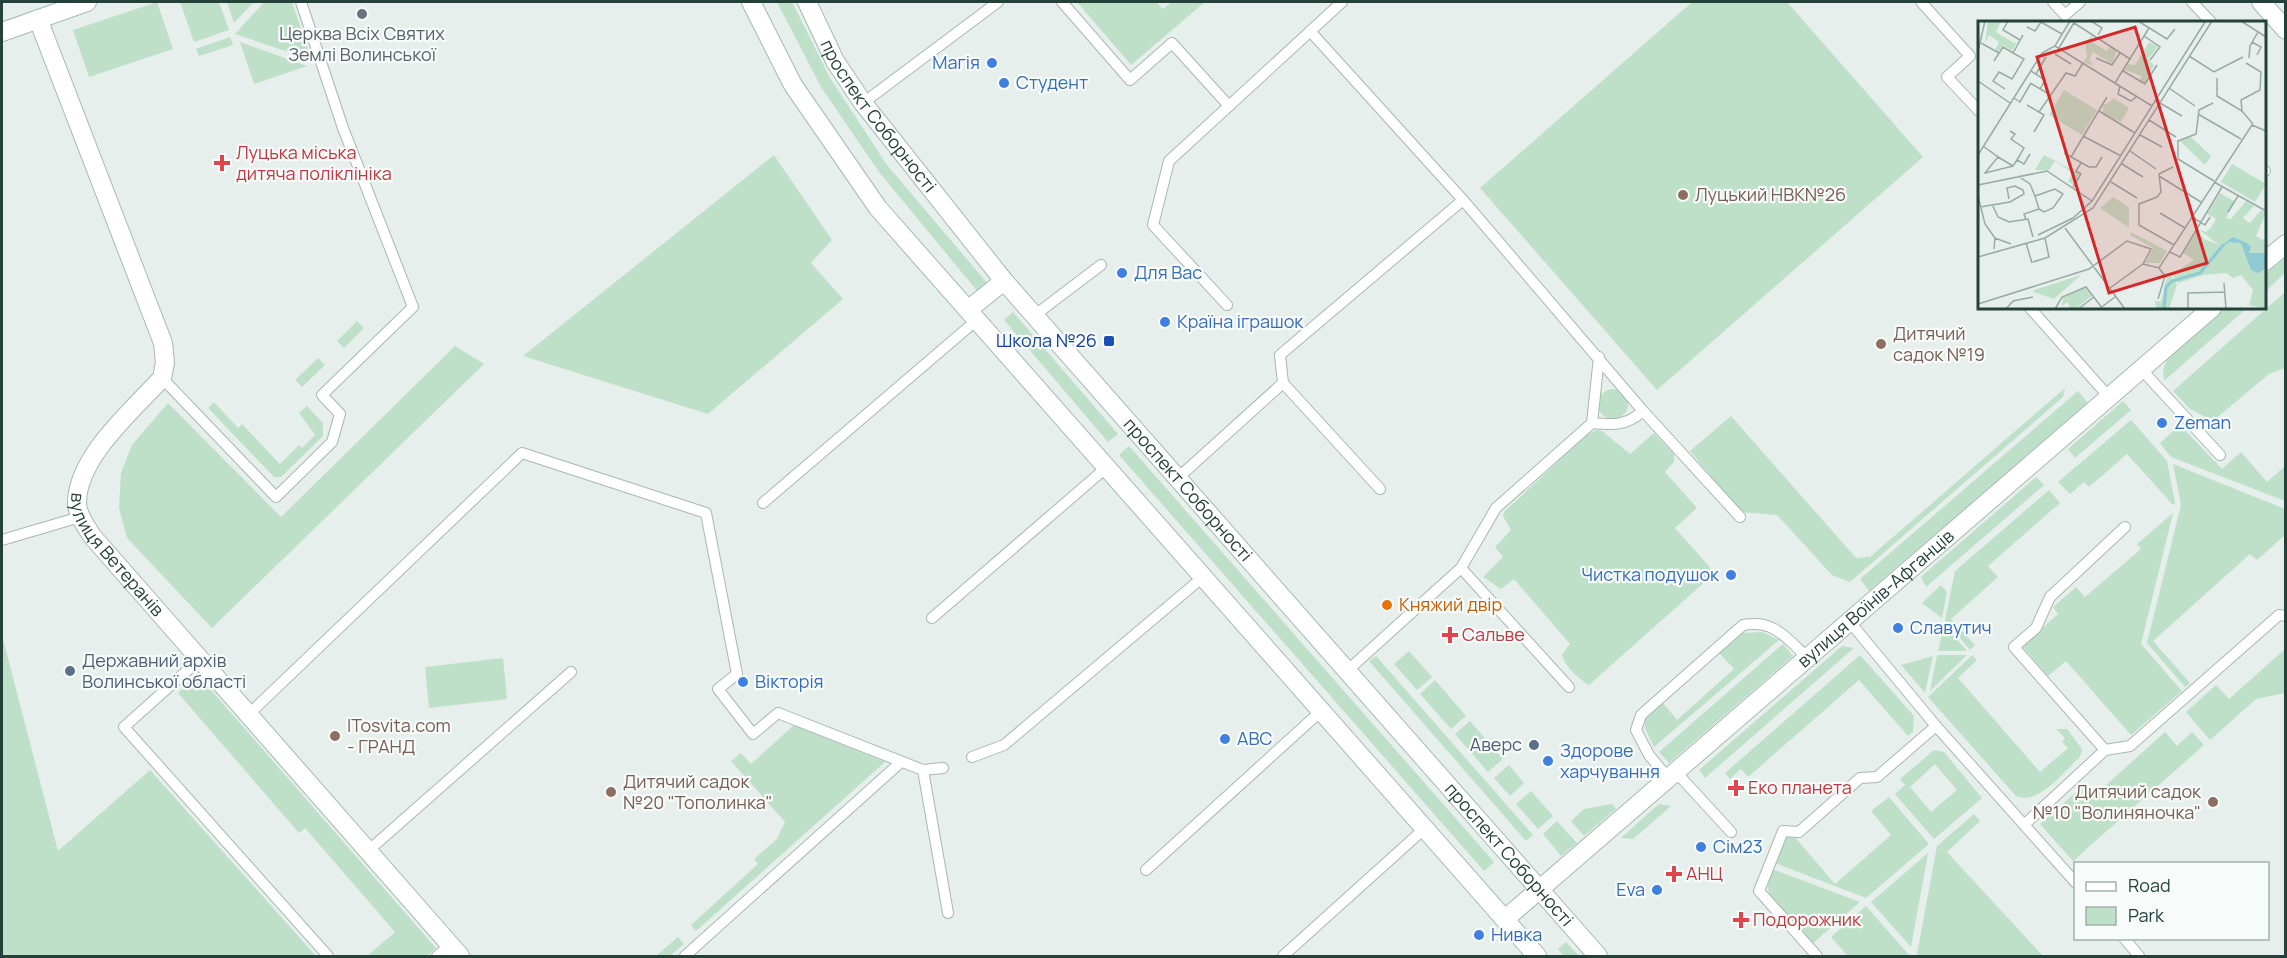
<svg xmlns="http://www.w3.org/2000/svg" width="2287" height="958" font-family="Manrope,sans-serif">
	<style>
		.green { fill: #bfe0c8; fill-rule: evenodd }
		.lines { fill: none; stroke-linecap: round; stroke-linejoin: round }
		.lane-casing { stroke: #a8b8b2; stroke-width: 12 }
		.street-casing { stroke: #a8b8b2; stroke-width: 20 }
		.secondary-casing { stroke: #a4bbb3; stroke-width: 20 }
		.lane { stroke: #fff; stroke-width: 10 }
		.street { stroke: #fff; stroke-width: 18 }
		.secondary { stroke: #fff; stroke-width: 18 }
		.worship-dot { fill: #6b7280; stroke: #f7fbf9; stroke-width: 2 }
		.shop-dot { fill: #3f7fe0; stroke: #f7fbf9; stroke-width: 2 }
		.health-dot { fill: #e0444e; stroke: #f7fbf9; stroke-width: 2 }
		.education-dot { fill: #8d6e63; stroke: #f7fbf9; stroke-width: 2 }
		.transit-dot { fill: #1a4fb4; stroke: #f7fbf9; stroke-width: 2 }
		.food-dot { fill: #e8710a; stroke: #f7fbf9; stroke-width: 2 }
		.service-dot { fill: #5c6f8a; stroke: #f7fbf9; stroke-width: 2 }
		.labels { text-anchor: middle; stroke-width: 4.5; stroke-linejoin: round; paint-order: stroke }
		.worship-label { font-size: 18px; fill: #5b616d; stroke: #f7fbf9 }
		.shop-label { font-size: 18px; fill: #366cbe; stroke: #f7fbf9; text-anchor: start }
		.street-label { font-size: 18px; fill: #24423a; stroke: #f7fbf9 }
		.health-label { font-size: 18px; fill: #be3a42; stroke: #f7fbf9; text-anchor: start }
		.education-label { font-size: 18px; fill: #785e54; stroke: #f7fbf9; text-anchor: start }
		.transit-label { font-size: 18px; fill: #164399; stroke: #f7fbf9; text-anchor: end }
		.food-label { font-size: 18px; fill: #c56008; stroke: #f7fbf9; text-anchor: start }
		.service-label { font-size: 18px; fill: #4e5e75; stroke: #f7fbf9; text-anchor: start }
		.inset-river { fill: none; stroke: #8ec9d4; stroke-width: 3 }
		.inset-road { fill: none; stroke: #98aaa4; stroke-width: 1.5 }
		.view { fill: #d62828; fill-opacity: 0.15; stroke: #d62828; stroke-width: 3 }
		.inset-edge { fill: none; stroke: #24423a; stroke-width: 3 }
	</style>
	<rect width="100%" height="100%" fill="#e6efeb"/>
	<g class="green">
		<polygon points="157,2 173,49 89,77 73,30"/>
		<polygon points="180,2 219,2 229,30 194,42"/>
		<polygon points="227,2 254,2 234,23"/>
		<polygon points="264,2 292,2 312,60 235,34"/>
		<polygon points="777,2 792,2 830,78 887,165 988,284 978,292 879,172 821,87"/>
		<polygon points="1077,2 1156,2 1163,9 1172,2 1205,2 1131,65"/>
		<polygon points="1692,2 1787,2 1923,157 1657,390 1480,188"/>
		<polygon points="230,37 233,45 199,56 196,49"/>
		<polygon points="240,42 307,66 254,84"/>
		<polygon points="774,155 832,240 811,263 843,299 708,414 523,356"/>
		<polygon points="2285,258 2285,273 2265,292 2265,274"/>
		<polygon points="2285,292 2285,368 2269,374 2213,421 2190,409 2173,391"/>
		<polygon points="2226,308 2247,308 2164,381 2163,371 2167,359"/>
		<polygon points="1013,312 1118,434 1108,442 1004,320"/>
		<polygon points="357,321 364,328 344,348 337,341"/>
		<polygon points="455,346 484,364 212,628 127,538 119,508 121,473 132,445 168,403 281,517"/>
		<polygon points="318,358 325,365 302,387 295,380"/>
		<polygon points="2065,388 2063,397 1850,582 1832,575 1777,515 1740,512 1690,451 1731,416 1856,558 1870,557"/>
		<circle cx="1613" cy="404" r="15"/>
		<polygon points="2078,391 2088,403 1869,591 1860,579"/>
		<polygon points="2123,401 2131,410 2075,458 2068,449"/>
		<polygon points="214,402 238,428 242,424 280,464 299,445 302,448 315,435 299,413 307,406 323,423 323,436 281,477 274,477 208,408"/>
		<polygon points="2131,420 2167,461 2175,503 2173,505 2127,454 2089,487 2084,482 2070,494 2058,482"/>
		<polygon points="2180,425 2222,469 2241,452 2267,482 2285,466 2285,501 2171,457 2160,443"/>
		<path d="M1596 430 1602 431 1630 454 1654 433 1674 454V462L1665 472 1697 508 1675 528 1715 573 1589 685C1578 678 1564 666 1562 654L1570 644 1514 579 1501 589 1483 577 1503 557 1495 547 1511 530 1503 516 1504 512 1584 437Z"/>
		<polygon points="1129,446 1494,862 1484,871 1119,455"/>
		<polygon points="2173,464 2285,509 2285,535 2257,560 2250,554 2153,641 2190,683 2185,687 2147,643 2181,505"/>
		<polygon points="2036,477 2044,485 1926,587 1921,577"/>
		<polygon points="2049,490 2060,503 1988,566 1998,577 1951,619 1975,645 1970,650 1945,620 1955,571"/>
		<polygon points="2173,513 2141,644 2182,691 2131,735 2066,661 2048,676 2022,646 2058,614 2053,607 2076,587 2085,597 2141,549 2137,544"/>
		<polygon points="1941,585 1947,592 1942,618 1922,603"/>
		<polygon points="1944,625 1967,651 1938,651"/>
		<polygon points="1762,632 1779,640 1654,747 1645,728 1645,718 1663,703 1677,720 1734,669 1719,653 1741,633"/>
		<polygon points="2,635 58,851 150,770 316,956 2,956"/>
		<polygon points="1783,644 1793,656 1669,763 1659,752"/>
		<polygon points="1842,646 1854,648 1705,778 1699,770"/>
		<polygon points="2285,649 2285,693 2256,699 2210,740 2186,712 2216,685 2229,699"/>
		<polygon points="1409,651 1432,677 1417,690 1394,664"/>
		<polygon points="1860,655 1914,716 1913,732 1908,736 1859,680 1748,777 1741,769 1730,779 1725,773"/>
		<polygon points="1937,655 1967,655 1930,691"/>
		<path d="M1972 655 1977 660 1958 678 2040 772 2068 748 2062 742 2065 738 2056 729H2067L2082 749 2080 757C2064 771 2039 806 2016 796L1928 697Z"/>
		<polygon points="1376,656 1533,835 1526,841 1369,661"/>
		<polygon points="1933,656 1925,693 1901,665"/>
		<polygon points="503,658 507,699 429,708 425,667"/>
		<polygon points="198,675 436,948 427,956 367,956 395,932 305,828 299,833 178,693"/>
		<polygon points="1435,680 1466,716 1451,729 1420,694"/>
		<polygon points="1470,721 1503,759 1488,772 1455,734"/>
		<polygon points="794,725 885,762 696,931 691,925 758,864 754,859 777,839 785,822 731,761 741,753 751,764"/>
		<polygon points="2165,732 2177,746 2192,732 2204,745 2073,861 2040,824 2084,785 2094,796"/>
		<path d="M1934 750 1944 752 1982 798 1934 839 1895 794 1905 785 1900 779ZM1935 764 1957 790 1931 812 1910 787Z"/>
		<polygon points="1509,765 1524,783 1510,796 1494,778"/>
		<polygon points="1531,791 1553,816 1538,829 1516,804"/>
		<polygon points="1889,797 1929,844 1866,898 1775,863 1786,837 1794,836 1835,884 1891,835 1871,811"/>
		<polygon points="1612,804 1616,809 1584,836 1571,821 1584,809"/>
		<polygon points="1659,804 1671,806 1633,839 1621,838"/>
		<polygon points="1974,814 1980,821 1947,852 2043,956 1920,956 1917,954 1937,846"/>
		<polygon points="1557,821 1577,843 1561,856 1543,834"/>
		<polygon points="1928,853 1911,947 1871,902"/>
		<polygon points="1772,869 1860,902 1812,944 1769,894 1767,882"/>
		<polygon points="1866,906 1909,955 1909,956 1848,956 1831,937"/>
		<polygon points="678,937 684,944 670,956 656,956"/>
		<polygon points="1566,942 1579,956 1564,956 1558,949"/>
	</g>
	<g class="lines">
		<defs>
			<g id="lane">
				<polyline points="1062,2 1130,80 1172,43 1229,106"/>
				<polyline points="1921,2 1970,56 1947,77 1980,112"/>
				<polyline points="2053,2 2065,15 2080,2"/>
				<polyline points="2192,2 2211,22"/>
				<polyline points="1310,31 1463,200 1643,411 1740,517"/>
				<polyline points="863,103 998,2"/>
				<polyline points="2264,171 2265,171"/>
				<polyline points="1227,305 1153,225 1169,161 1342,2"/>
				<polyline points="2030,308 2109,397"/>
				<polyline points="1035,315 1101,265"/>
				<polyline points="2141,369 2220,455"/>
				<polyline points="162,378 276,497 332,442 340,414 322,395 413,307 343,128 301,2"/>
				<polyline points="1283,383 1380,489"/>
				<polyline points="1592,423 1599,357"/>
				<polyline points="1179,477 1283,383 1280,355 1463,200"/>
				<polyline points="763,503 978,319"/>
				<polyline points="2,540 80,517"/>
				<polyline points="1461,568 1569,687"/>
				<polyline points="932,618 1107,467"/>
				<polyline points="1849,621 1936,726 2076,883"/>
				<polyline points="199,660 124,727 328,956"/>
				<path d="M1348 670 1461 568 1496 508 1592 423C1614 425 1626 426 1643 411"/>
				<polyline points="249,714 522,453 706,513 737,674 718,689 753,734 778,713 923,770 948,913"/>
				<polyline points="2105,750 2014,647 2036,628 2050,597 2125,527"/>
				<polyline points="972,757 1004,745 1203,577"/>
				<polyline points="923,770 943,768"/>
				<polyline points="1675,771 1731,832"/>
				<path d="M1668 778 1649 755 1636 730 1641 715 1743 625C1774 619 1786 638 1807 657"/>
				<polyline points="2025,824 2105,750 2130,746 2279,615 2286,616"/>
				<polyline points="368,851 571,672"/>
				<polyline points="1146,870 1321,711"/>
				<polyline points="2124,938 2139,956"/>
				<polyline points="437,956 450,945"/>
				<polyline points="685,956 901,762"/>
				<polyline points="1283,956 1424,829"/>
				<polyline points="1817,956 1759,891 1783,831 1799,832 1860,778 1877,777 1936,726"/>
			</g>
			<g id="street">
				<path id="s1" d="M38 19 163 343 165 363 162 378C133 410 77 457 77 503 77 515 86 526 92 536L460 956"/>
				<polyline points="2264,262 2286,244"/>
				<path id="s2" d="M1540 889 2212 308"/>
			</g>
			<g id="secondary">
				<polyline points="751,2 793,85 878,208 1537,956"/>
				<path id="s3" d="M807 2 835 61 863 103 1004 281 1598 956"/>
				<polyline points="2261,2 2286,30"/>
				<polyline points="2,32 87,2"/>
				<polyline points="969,309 1004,281"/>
				<polyline points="1505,919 1540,889"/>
			</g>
		</defs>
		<use href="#lane" class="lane-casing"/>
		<use href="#street" class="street-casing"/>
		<use href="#secondary" class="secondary-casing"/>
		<use href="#lane" class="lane"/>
		<use href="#street" class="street"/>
		<use href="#secondary" class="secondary"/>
	</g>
	<circle class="worship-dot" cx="362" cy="14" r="6"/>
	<g class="shop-dot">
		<circle cx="992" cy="63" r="6"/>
		<circle cx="1004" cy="83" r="6"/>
		<circle cx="1122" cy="273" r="6"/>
		<circle cx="1165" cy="322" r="6"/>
		<circle cx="2162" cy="423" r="6"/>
		<circle cx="1731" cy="575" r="6"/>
		<circle cx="1898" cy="628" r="6"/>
		<circle cx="743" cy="682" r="6"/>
		<circle cx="1225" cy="739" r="6"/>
		<circle cx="1548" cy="761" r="6"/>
		<circle cx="1701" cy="847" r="6"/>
		<circle cx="1657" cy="890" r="6"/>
		<circle cx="1479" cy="935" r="6"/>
	</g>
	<g class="health-dot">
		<path d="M219 154h6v6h6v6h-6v6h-6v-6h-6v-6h6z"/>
		<path d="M1447 626h6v6h6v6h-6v6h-6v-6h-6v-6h6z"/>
		<path d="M1733 779h6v6h6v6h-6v6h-6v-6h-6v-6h6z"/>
		<path d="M1671 865h6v6h6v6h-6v6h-6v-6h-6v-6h6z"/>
		<path d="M1738 911h6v6h6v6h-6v6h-6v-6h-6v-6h6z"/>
	</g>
	<g class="education-dot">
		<circle cx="1683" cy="195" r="6"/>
		<circle cx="1881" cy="344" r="6"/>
		<circle cx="335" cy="736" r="6"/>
		<circle cx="611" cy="792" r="6"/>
		<circle cx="2213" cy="802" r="6"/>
	</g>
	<rect class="transit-dot" x="1103" y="335" width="12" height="12" rx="3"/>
	<circle class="food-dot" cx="1387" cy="605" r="6"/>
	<g class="service-dot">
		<circle cx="70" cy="671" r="6"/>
		<circle cx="1534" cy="745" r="6"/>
	</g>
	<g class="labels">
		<g class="worship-label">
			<text x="362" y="40">Церква Всіх Святих<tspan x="362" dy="21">Землі Волинської</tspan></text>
		</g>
		<g class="shop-label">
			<text x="980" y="69" text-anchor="end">Магія</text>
			<text x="1016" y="89">Студент</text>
			<text x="1134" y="279">Для Вас</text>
			<text x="1177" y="328">Країна іграшок</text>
			<text x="2174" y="429">Zeman</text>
			<text x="1719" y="581" text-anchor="end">Чистка подушок</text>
			<text x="1910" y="634">Славутич</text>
			<text x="755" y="688">Вікторія</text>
			<text x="1237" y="745">АВС</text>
			<text x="1560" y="757">Здорове<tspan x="1560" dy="21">харчування</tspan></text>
			<text x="1713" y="853">Сім23</text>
			<text x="1645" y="896" text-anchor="end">Eva</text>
			<text x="1491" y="941">Нивка</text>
		</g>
		<g class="street-label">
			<text dy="6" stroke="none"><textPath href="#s3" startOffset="135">проспект Соборності</textPath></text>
			<text dy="6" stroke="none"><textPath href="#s3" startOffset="621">проспект Соборності</textPath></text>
			<text dy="6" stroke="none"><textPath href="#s1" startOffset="602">вулиця Ветеранів</textPath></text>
			<text dy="6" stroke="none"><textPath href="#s2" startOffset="444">вулиця Воїнів-Афганців</textPath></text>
			<text dy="6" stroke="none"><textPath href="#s3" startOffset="1107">проспект Соборності</textPath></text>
		</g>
		<g class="health-label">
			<text x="236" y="159">Луцька міська<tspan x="236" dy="21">дитяча поліклініка</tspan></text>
			<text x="1462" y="641">Сальве</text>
			<text x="1748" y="794">Еко планета</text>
			<text x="1686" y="880">АНЦ</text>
			<text x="1753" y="926">Подорожник</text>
		</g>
		<g class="education-label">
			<text x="1695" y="201">Луцький НВК№26</text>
			<text x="1893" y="340">Дитячий<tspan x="1893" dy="21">садок №19</tspan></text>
			<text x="347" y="732">ITosvita.com<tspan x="347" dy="21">- ГРАНД</tspan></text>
			<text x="623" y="788">Дитячий садок<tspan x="623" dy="21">№20 "Тополинка"</tspan></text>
			<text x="2201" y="798" text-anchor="end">Дитячий садок<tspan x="2201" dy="21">№10 "Волиняночка"</tspan></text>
		</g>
		<g class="transit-label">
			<text x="1097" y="347">Школа №26</text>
		</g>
		<g class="food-label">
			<text x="1399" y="611">Княжий двір</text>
		</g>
		<g class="service-label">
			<text x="82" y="667">Державний архів<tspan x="82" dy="21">Волинської області</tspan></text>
			<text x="1522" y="751" text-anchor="end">Аверс</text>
		</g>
	</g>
	<g transform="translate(1978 21)">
		<rect width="288" height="288" fill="#e6efeb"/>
		<path d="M10 0H23L18 11 36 22 39 21 34 30 25 24 20 31 17 29 21 21 11 14 7 23ZM116 13 113 19 117 23 129 30 132 25 139 29 134 43 115 31 111 39 116 45 105 41 109 36 107 21ZM171 21 180 26 170 38 176 44 167 62 160 61 164 55 147 49 150 43 157 44ZM86 69 119 89 104 114 71 94ZM136 77 151 87 143 101 125 93V85ZM212 115 233 135 227 144 202 120ZM66 134 102 153 95 164 90 160 95 152 77 140 71 149H57ZM254 143 288 163 277 181 243 161ZM242 172 256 180 248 197 253 198 268 180 276 185 265 197 272 202 283 189 288 192 278 215 285 219 288 215V288L271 284 275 269 263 254 255 257 248 252 225 254 200 262 194 253 216 239 205 232 219 209 226 218 241 224 220 208 228 211 234 205 238 198 229 193ZM135 176 151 186V207L122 187ZM153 211 189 230 182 242H167L175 227 152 214ZM103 254 76 278 55 271 56 269ZM193 254 199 263 191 288H178L177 280 183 281 189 255ZM107 267 114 275 97 288H92L90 281 84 285 85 276Z" fill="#bfe0c8"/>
		<path d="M255 216 269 222 273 226 271 232H288L287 248 280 252 273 249 263 222 252 221 243 225Z" fill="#8ec9d4"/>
		<path class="inset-river" d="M186 288 188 266 194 260 222 252 246 223"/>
		<path class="inset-road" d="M30 0 25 9 42 19M113 0 124 7 120 14M160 0 189 18 197 8M263 0 288 16M96 2 152 38M49 6 57 10 63 1 84 13M166 15 182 26 172 39M274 21 283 26 279 34M3 22 21 32M77 25 174 85M81 27 97 0M0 30 7 0M77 33 93 43M211 35 236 51 265 36M118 37 134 44 142 32M271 37 272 25 280 11M16 40 25 26 35 32 45 14M53 50 67 59 62 68M145 50 167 63 179 44M58 53 68 36M239 57V75L264 90 275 103M0 60 32 82M52 62 71 73M137 62 171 7M142 65 140 73 153 80 158 76M191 67 217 85M27 68 15 60 21 51 34 58 46 38 35 32M36 77 42 81 53 62M182 82 204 95M49 84 66 94 56 111M121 90 157 112M264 90 263 79 282 69 283 51 268 42M61 91 88 52 97 55 105 42M220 93 263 118M171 99 198 116M32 110 37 113 33 118 46 127 39 139 46 143 52 133M162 114 184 126M105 115 143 135M200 119V138L236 160M200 120 218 113 221 89 235 82M5 125 20 136 7 152 35 145M152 130 178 148M86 132 111 146H118L124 136M0 134 64 32 77 25 92 0M20 136 35 145 39 139M93 136 129 76M144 143 165 156M195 146 181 153 183 171 179 176 161 183V204L196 224M40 155 52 163 57 175 77 168 85 173 75 187 66 191 61 188M181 155 223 181M133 161 159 177M236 161 288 190M0 164 69 150 114 180M95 166 103 153 98 150 103 142M0 175 7 203 17 217M14 183 20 196 31 201 50 198 55 216M2 186 32 181 46 173 45 169 37 165 29 167 31 178M250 191 260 175M182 192 207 207M214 196 227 204 232 196M48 199 46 193 61 188 57 175M87 207 147 288M60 214 95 197 114 180 227 1M48 222 54 242M16 228 17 217 33 223M192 231 202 236 244 166M0 236 67 217 115 187 234 0M55 241 71 236 67 217M165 243 181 247 274 104 288 110M246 262 248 288M132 267 165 243M180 278 187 255 181 247M0 283 111 248 149 220 173 228 165 243M28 288 35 280 55 276M77 288 84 276 108 266 125 288M100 288 116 276M121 288 137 276M210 288V272L247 271"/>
		<path class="view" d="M157 6 229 242 131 272 59 36Z"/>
		<rect width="288" height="288" class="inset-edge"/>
	</g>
	<rect width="2287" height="958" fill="none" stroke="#24423a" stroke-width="6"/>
	<rect x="2074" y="862" width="195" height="78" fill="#f7fbf9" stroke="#a3b1ad" stroke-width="1.5"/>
	<rect x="2086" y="882" width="30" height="9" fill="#ffffff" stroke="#a3b1ad" stroke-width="1.5"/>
	<text x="2128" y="892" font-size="18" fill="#24423a">Road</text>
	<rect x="2086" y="907" width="30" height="18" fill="#bfe0c8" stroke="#a3b1ad" stroke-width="1.5"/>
	<text x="2128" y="922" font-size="18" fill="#24423a">Park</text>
</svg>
